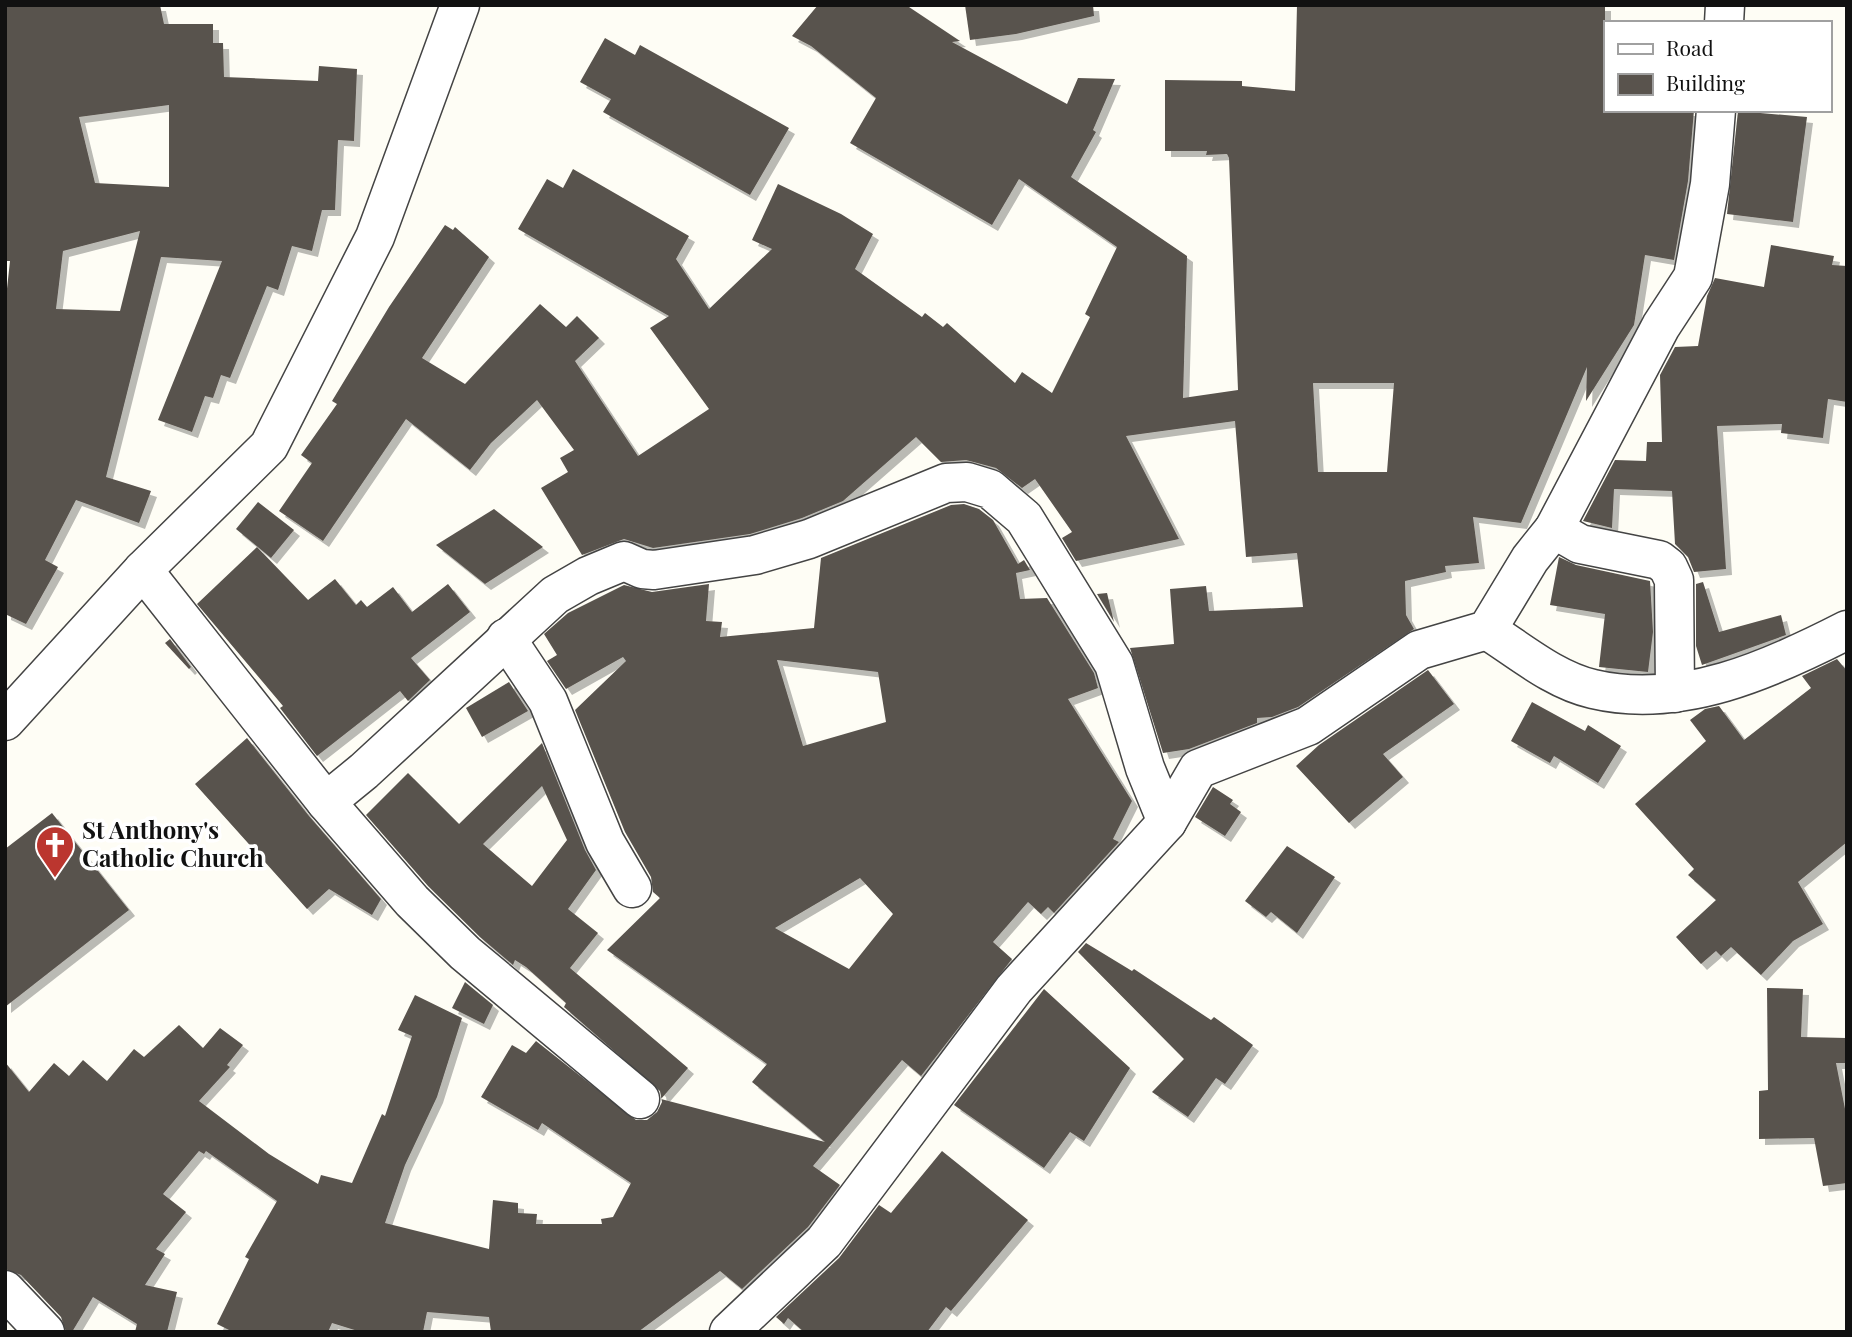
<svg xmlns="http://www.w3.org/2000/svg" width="1852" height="1337" font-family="'Playfair Display',serif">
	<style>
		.building { fill: #59534d; fill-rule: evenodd; filter: url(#shadow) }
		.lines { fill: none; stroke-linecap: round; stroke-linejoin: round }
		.minor-casing { stroke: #444; stroke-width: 41 }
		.minor { stroke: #fff; stroke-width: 38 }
		.labels { text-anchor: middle; stroke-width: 7; stroke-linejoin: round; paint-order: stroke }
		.poi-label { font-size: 24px; font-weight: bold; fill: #111; stroke: #fff; text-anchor: start }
	</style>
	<defs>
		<filter id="shadow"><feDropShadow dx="6" dy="6" stdDeviation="0" flood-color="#0004"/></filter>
	</defs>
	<rect width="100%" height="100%" fill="#fefdf5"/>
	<g class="building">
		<path d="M5 5H160L164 24H213V43H223L224 77 318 81 319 66 357 69 354 141 338 140 335 210H322L312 251 292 246 278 290 267 286 230 378 221 375 213 398 205 396 192 432 158 420 222 261 161 257 106 477 151 491 139 523 76 500 45 560 58 567 26 624 5 614V307L10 261H5ZM169 105V187L95 183 79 117ZM140 231 120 311 56 309 63 251Z"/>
		<path d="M818 5H906L960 41 952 42 1067 104 1078 78 1115 79 1093 130 1096 132 1071 177 1187 256 1183 398 1238 390 1229 158 1227 154 1206 155 1207 151H1165V80L1242 81V86L1295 91 1297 5H1605V110H1694L1688 181 1674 260 1645 255 1634 325 1586 401 1587 367 1521 523 1473 517 1479 563 1445 566 1446 572 1405 581 1406 615 1414 629 1298 707 1272 717 1257 718V723L1189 749 1163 753 1130 648 1174 644 1170 589 1206 586 1209 611 1303 607 1297 553 1246 557 1235 421 1126 436 1179 539 1076 561 1062 538 1072 532 1035 479 1022 488 996 468 966 460 941 462 916 437 843 501 802 518 750 534 653 548 624 539 582 555 541 488 568 472 560 458 574 450 537 400 491 443 470 470 406 419 323 541 279 511 312 463 301 455 337 404 332 401 389 307 445 225 453 230 455 227 489 257 422 358 465 384 540 304 566 327 577 316 599 338 575 361 638 456 709 409 650 328 669 316 518 229 547 179 563 188 573 169 689 236 676 259 709 309 772 249 752 240 778 184 841 214 873 234 855 269 922 317 925 313 943 327 947 323 1015 383 1022 372 1052 393 1090 317 1085 314 1117 247 1019 179 992 225 850 143 876 98 811 46 792 36ZM1313 383H1394L1387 472H1318Z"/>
		<polygon points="965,5 1093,5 1094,16 1016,34 970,40"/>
		<polygon points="605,38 635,55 640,45 789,128 750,195 603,112 611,99 580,82"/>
		<polygon points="1738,111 1807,117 1793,222 1727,214"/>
		<polygon points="1771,245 1834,256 1832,265 1847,266 1847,402 1828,399 1823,438 1781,433 1782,424 1717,426 1726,569 1694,572 1688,557 1675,544 1672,491 1614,489 1612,528 1583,521 1615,460 1646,461 1647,442 1662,442 1660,375 1675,347 1698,346 1707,296 1715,278 1764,287"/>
		<polygon points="258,502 294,530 271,558 236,529"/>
		<path d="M964 504 979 509 993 520 1018 564 1024 560 1030 570 1016 573 1020 599 1047 598 1094 673 1098 688 1068 699 1132 801 1113 839 1119 842 1054 913 1048 907 1041 914 1028 902 993 942 1012 959 921 1076 902 1060 813 1166 840 1185 808 1227 742 1289 720 1271 638 1332H491L489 1317 427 1312 423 1332H361L332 1323 328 1332H233L217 1324 249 1259 245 1257 277 1201 206 1151 204 1154 199 1151 163 1194 186 1212 156 1249 165 1254 145 1285 177 1292 167 1332H135L137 1324 93 1297 72 1332H66L61 1317 21 1275 5 1269V1062L29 1092 54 1063 69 1076 83 1060 107 1081 134 1049 144 1057 179 1025 203 1048 220 1028 243 1045 227 1065 230 1067 199 1101 269 1154 318 1184 321 1175 352 1183 382 1114 385 1116 412 1036 398 1030 415 995 462 1018 437 1097 405 1165 385 1223 489 1249 493 1200 518 1203V1213L537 1214 536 1224H602L601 1219 613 1217 631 1183 542 1123 538 1130 481 1097 512 1045 526 1053 536 1041 636 1120H647L657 1112 662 1102 660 1091 564 1007 566 1003 526 967 515 960 513 965 480 937 428 886 366 815 408 773 459 824 542 743 585 850 596 870 568 909 598 933 570 968 688 1068 661 1099 825 1142 752 1082 767 1064 607 950 660 898 653 892 651 877 625 832 575 710 626 661 623 657 566 689 547 661 557 655 544 634 568 613 624 585 652 592 709 584 706 621 722 622 720 637 814 628 821 558 951 505ZM777 660 878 672 886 722 803 746ZM542 786 567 840 532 886 483 844ZM860 878 893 914 849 969 775 928Z"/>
		<polygon points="494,509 543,547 485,584 436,545"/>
		<polygon points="257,547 308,600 335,579 356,605 361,600 367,607 393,587 412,612 448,584 470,612 411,658 430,680 408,701 400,691 317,756 280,708 283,706 197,604"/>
		<polygon points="1559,557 1576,565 1650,581 1653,632 1648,672 1599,667 1605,614 1550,605"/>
		<polygon points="1703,582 1719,632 1781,615 1786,635 1702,665 1696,646 1696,584"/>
		<polygon points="1107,593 1114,622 1097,594"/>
		<polygon points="170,639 191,667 189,669 165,643"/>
		<polygon points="1837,659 1847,671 1847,842 1798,882 1823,924 1793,941 1761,975 1731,947 1721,956 1716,951 1701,964 1676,937 1716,900 1688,875 1694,869 1635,804 1706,741 1690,720 1705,709 1719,706 1744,740 1811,688 1802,676"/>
		<polygon points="1428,670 1454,704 1383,754 1403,777 1349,823 1296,766 1319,745"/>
		<polygon points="509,682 528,711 482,737 466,708"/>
		<polygon points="1532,702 1585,731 1588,725 1621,746 1598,783 1554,756 1550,763 1511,741"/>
		<polygon points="247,738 309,816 381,899 372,915 329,889 307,909 195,784"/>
		<polygon points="1213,787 1233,800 1230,804 1241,812 1225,836 1195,817"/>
		<polygon points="52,813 129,910 5,1007 5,849"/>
		<polygon points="1287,846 1335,877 1297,933 1271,912 1266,917 1245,901"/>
		<polygon points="1086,943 1132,971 1134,969 1211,1020 1214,1017 1253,1045 1225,1084 1216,1078 1188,1117 1152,1092 1184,1059 1078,952"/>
		<polygon points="465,982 493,1005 484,1024 452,1008"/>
		<polygon points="1767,988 1803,989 1801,1037 1847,1038 1847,1063 1836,1063 1847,1119 1847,1183 1823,1186 1814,1138 1759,1139 1759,1091 1768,1090"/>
		<polygon points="1044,989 1130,1068 1084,1141 1070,1132 1044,1168 954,1105"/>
		<polygon points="942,1151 1028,1220 951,1311 946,1307 927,1332 804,1332 788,1318 784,1324 776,1317 839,1258 879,1205 891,1213"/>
	</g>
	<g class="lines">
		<defs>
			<g id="minor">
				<polyline points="1724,23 1725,5"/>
				<polyline points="1554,529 1580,544 1659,560 1668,567 1674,580 1675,693"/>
				<polyline points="143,570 326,802 364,771 555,595 588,576 624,561 642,569 654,570 755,555 809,539 946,483 967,482 990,489 1024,518 1114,664 1145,768 1167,822"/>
				<path d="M1487 630C1520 651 1554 680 1593 689 1681 710 1771 669 1847 630"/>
				<polyline points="506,638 548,701 605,842 632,888"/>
				<polyline points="5,721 143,570 269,446 375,237 460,5"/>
				<polyline points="326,802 412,901 465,953 640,1099"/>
				<polyline points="5,1290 45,1332"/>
				<polyline points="729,1332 824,1242 1014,989 1167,822 1198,769 1308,726 1419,650 1487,630 1530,559 1554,529 1661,326 1693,277 1710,184 1716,110"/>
			</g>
		</defs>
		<use href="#minor" class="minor-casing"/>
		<use href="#minor" class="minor"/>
	</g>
	<defs>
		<symbol id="church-pin" viewBox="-11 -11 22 30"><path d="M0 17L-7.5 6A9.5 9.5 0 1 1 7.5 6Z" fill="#bb362f" stroke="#fff"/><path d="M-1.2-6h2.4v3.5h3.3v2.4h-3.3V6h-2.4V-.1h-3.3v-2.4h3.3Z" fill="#fff"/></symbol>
	</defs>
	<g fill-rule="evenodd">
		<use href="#church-pin" x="33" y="823" width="44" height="60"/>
	</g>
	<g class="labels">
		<g class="poi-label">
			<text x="82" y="839">St Anthony's<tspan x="82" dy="28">Catholic Church</tspan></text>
		</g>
	</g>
	<rect width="1852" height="1337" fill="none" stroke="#111111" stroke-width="14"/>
	<rect x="1604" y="21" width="228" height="91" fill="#ffffff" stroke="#a0a0a0" stroke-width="2"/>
	<rect x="1618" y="44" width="35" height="10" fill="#ffffff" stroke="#a0a0a0" stroke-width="2"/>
	<text x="1666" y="56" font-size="21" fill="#111111">Road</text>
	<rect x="1618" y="74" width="35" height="21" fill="#59534d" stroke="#a0a0a0" stroke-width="2"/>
	<text x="1666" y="91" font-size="21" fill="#111111">Building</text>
</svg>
